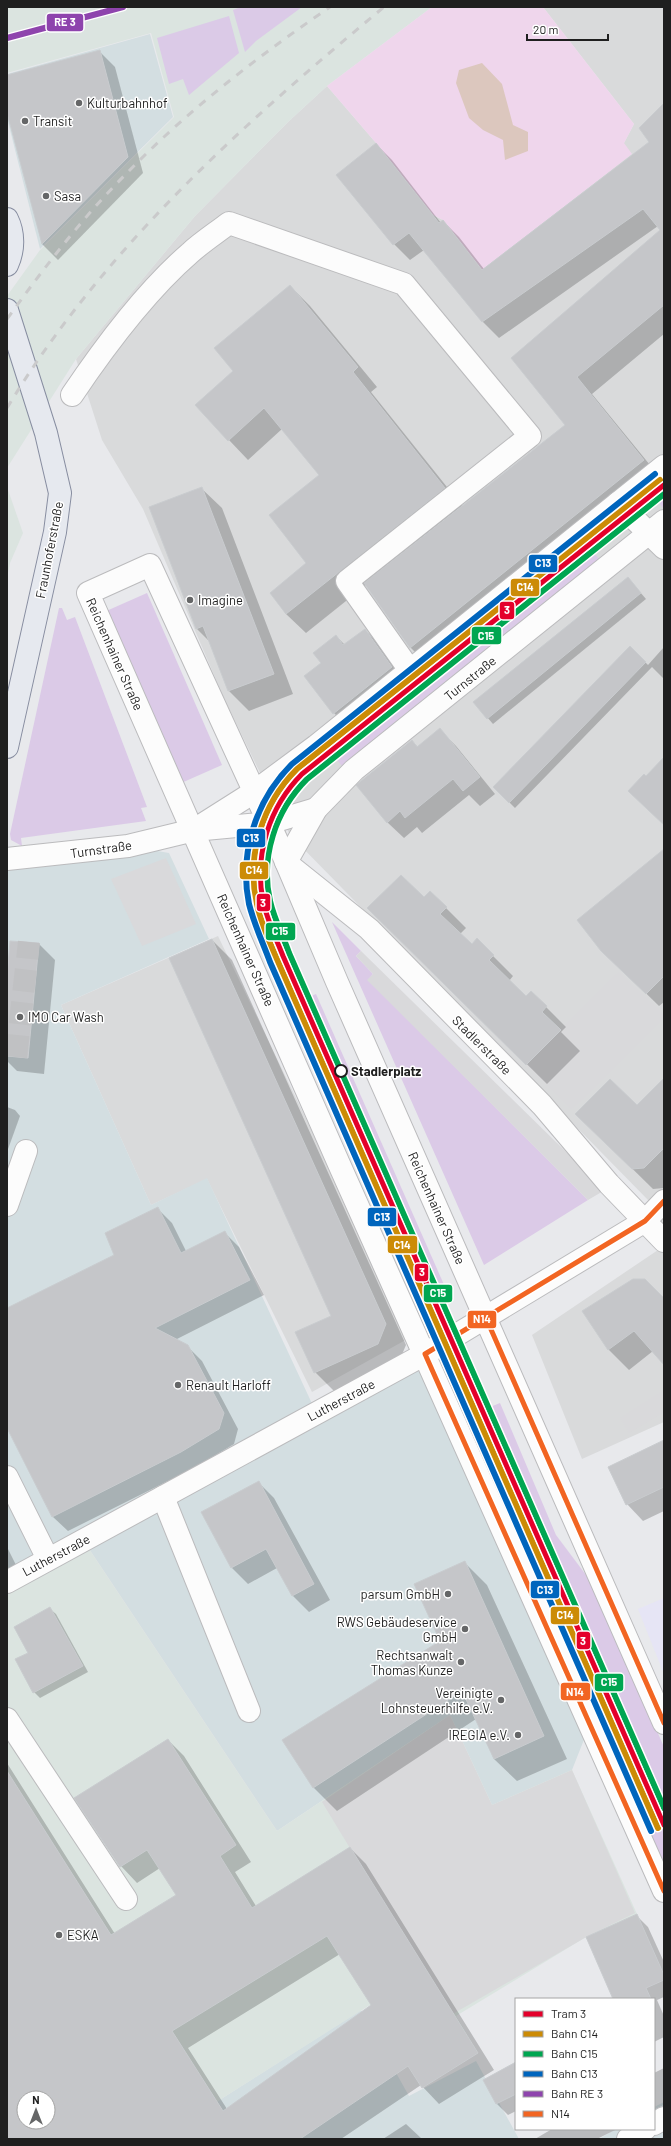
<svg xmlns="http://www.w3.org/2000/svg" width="671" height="2146" font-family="Barlow,sans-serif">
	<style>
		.residential { fill: #d9dadb }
		.commercial { fill: #d3dee1 }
		.industrial { fill: #dbe4e0; fill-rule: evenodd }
		.education { fill: #e6e5f5 }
		.grass { fill: #dbcae7 }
		.park { fill: #efd6ec }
		.parking { fill: #d9d9db }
		.water { fill: #dcc7be }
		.shadow { fill: #0003; fill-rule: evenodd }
		.building { fill: #c5c6c9; stroke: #c9cccf; fill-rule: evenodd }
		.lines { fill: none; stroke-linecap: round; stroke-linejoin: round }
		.minor-tunnel { stroke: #c0c1c3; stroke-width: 22; stroke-dasharray: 22 11; stroke-linecap: butt }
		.minor-casing { stroke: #bbbbbd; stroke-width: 24 }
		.major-casing { stroke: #878da0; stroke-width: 24 }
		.minor { stroke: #fcfcfc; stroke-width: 22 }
		.major { stroke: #e6e9ef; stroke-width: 22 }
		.rail { stroke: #cacacb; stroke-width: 3; stroke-dasharray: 8 8; stroke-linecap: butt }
		.bus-1-casing { stroke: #fff; stroke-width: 8 }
		.bus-1 { stroke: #f26522; stroke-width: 5 }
		.rail-1-casing { stroke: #fff; stroke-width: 9 }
		.rail-2-casing { stroke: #fff; stroke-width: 9 }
		.rail-3-casing { stroke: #fff; stroke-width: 9 }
		.rail-4-casing { stroke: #fff; stroke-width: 9 }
		.rail-1 { stroke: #cc8b06; stroke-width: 6 }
		.rail-2 { stroke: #00a651; stroke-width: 6 }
		.rail-3 { stroke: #0065bd; stroke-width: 6 }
		.rail-4 { stroke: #8e44ad; stroke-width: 6 }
		.tram-1-casing { stroke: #fff; stroke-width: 8 }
		.tram-1 { stroke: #e4002b; stroke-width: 5 }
		.poi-dot { fill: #656667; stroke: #fff; stroke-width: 1.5 }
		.stop-dot { fill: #fff; stroke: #1f1f1f; stroke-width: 2 }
		.labels { text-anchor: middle; stroke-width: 3; stroke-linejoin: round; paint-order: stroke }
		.poi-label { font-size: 13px; fill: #1f1f1f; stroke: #fff; text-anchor: start }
		.street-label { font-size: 13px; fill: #1f1f1f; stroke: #fff }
		.stop-label { font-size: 13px; font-weight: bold; fill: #1f1f1f; stroke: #fff; text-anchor: start }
		.line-badge { stroke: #fff; stroke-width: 1.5 }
		.badge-label { font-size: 11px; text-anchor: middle; font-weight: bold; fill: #fff }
	</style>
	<rect width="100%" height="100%" fill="#e8e9ec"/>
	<g class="residential">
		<polygon points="543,7 664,7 664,1422 582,1459 532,1335 658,1250 650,1202 290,835 223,696 143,509 102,440 76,359 195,216 288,122 327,86 376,143 433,215 443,220 481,269 624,143 634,124"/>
		<polygon points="218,936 411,1337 312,1392 207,1179 151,1205 61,1005"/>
	</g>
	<g class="commercial">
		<polygon points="150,34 173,117 40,249 7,118 7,74"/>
		<polygon points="128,846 169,853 209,939 61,1005 151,1205 207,1178 315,1410 425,1354 585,1737 572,1770 492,1805 450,1715 277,1831 83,1540 7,1581 7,859"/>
		<polygon points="361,2010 409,2096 476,2061 519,2139 158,2139"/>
		<polygon points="664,2102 664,2139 599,2139 616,2129 654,2129 654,2107"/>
	</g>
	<g class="industrial">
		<polygon points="7,7 432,7 327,86 288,122 195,216 76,359 7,468 7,296 40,250 174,117 151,33 7,73"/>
		<polygon points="7,487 23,533 10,563 7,578"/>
		<path d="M83 1540 277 1831 450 1715 492 1805 572 1770 637 1914 586 1937 456 2016 478 2053 422 2088 370 2005 158 2139H7V1581ZM24 2098H48V2122H24Z"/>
	</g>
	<polygon class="education" points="664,1598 664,1674 638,1609"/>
	<g class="grass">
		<polygon points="241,7 302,7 256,41 245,52 233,10"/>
		<polygon points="229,16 239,53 189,95 183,79 169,84 157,38"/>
		<polygon points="664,474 664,509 647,488"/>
		<polygon points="582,540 602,562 345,770 327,747"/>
		<polygon points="147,593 222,765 179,784 104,612"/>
		<polygon points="59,608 62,608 67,620 75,617 147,807 141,808 146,821 21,838 22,846 11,840 10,834"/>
		<polygon points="332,922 361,951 356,956 373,974 368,980 588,1200 484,1265"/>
		<polygon points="316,994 445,1287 426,1296 297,1002"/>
		<polygon points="500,1403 556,1535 592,1583 664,1747 664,1870 463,1418"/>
	</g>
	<polygon class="park" points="432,7 543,7 634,124 624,143 632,154 482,270 443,220 433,215 376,143 327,86"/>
	<g class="parking">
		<polygon points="166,858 196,924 142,946 111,879"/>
		<polygon points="361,951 605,1190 588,1200 367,980 373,974 356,956"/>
		<polygon points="618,972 664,1015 664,1018 571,1110 526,1065"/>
		<polygon points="664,1390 664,1412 629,1433 620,1418"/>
		<polygon points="450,1715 492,1805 572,1770 635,1913 588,1936 451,2015 322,1802"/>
	</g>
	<polygon class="water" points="482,63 502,84 513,125 528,132 528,151 505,160 503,140 483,130 469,118 456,83 459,70"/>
	<g class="shadow">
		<polygon points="99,51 115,67 143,173 58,260 42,244 7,109 7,76"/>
		<polygon points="664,104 664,334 592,394 659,476 426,663 410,647 366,585 306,633 286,614 271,593 307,563 320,475 282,429 248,460 229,440 234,371 290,286 310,306 377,387 371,392 463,507 567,425 512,358 662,231 658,226 499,338 483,322 424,250 410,260 394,244 376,144 392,160 441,223 443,221 459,237 484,269 650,142"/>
		<polygon points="201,488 222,508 293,694 249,711 229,691 210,642 197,629"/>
		<polygon points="628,578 646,599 493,724 474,702"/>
		<polygon points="365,630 385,650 412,687 354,733 334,713 322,664 336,636 345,645"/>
		<polygon points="630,647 648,665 664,647 664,679 652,667 515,808 494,787"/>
		<polygon points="440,730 456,746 495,794 480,806 469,795 422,833 417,827 404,838 387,822 412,742 418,747"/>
		<polygon points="664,851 664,1002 659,1006 615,963"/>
		<polygon points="430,892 466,928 460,934 472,946 477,940 513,976 509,981 526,998 531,992 566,1027 561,1032 580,1051 547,1084 369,908 424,899"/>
		<polygon points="212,940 232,960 406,1345 398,1364 335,1392 315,1372 332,1317"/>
		<polygon points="39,944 55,960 44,1074 17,1071 7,1061 7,989"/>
		<polygon points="664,1091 664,1188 653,1189 597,1134"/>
		<polygon points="7,1107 15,1110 20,1116 7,1152"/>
		<polygon points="157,1208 172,1223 186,1251 224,1232 239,1247 264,1295 175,1340 187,1346 202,1361 238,1429 234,1444 196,1467 68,1531 53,1517 7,1426 7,1310 115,1255"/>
		<polygon points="664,1299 664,1364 653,1351 629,1370 609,1350 584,1311"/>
		<polygon points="664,1441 664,1511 643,1521 627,1504"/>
		<polygon points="258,1482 274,1498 330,1600 309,1612 293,1596 277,1568 248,1584 232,1568"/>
		<polygon points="7,1547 18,1569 7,1575"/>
		<polygon points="464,1562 487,1585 567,1759 517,1781 494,1759 476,1719 337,1811 314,1788 283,1740 441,1642"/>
		<polygon points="50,1609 56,1614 88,1672 40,1698 34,1692 29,1653"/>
		<path d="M168 1740 184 1756 251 1862 235 1872 256 1906 350 1848 366 1864 494 2070 439 2104 421 2085 341 2139H7V1763L115 1934 178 1896 160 1868 137 1883 121 1866ZM340 1954 372 2005 227 2109 188 2048ZM24 2098H48V2122H24Z"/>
		<polygon points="637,1916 648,1927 664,1962 664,1997 657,2000 664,2016 664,2037 654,2042 654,1999 615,1999"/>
		<polygon points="516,2063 516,2111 508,2115 496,2103"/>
		<polygon points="664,2068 664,2105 654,2110 654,2073"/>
		<polygon points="406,2124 422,2139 383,2139"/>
		<polygon points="552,2129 617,2129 597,2139 535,2139"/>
	</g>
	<g class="building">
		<polygon points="100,50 128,157 42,244 7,113 7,75"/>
		<polygon points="664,103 664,305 577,377 644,460 410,648 364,583 565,425 511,358 660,230 643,209 482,322 409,233 393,245 336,175 376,143 439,223 443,220 482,270 649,142 639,128"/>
		<polygon points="290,285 358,367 353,372 445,488 286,614 270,593 306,563 269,515 319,475 264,408 228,441 195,405 233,371 214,348"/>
		<polygon points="202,487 274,674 228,691 203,626 196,629 149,507"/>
		<polygon points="628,577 641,593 487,719 473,702"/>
		<polygon points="365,629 392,667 333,714 304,676 321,663 313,653 336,635 343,645"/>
		<polygon points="630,646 646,662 509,803 493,787"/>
		<polygon points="440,728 480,777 463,791 453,779 405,818 400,811 387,823 356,785 412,740 417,747"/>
		<polygon points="664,757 664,825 628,791 644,774 646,776"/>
		<polygon points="664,849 664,976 646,994 601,951 577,920"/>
		<polygon points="401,875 424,897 430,891 447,907 440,914 472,944 477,938 494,955 489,960 526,996 531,991 547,1006 542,1012 561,1030 526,1065 367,908"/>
		<polygon points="212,939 386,1324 378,1344 314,1373 295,1332 331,1316 169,958"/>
		<polygon points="10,941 39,943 28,1058 7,1056 7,978"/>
		<polygon points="664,1078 664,1148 644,1168 632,1169 575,1114 610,1079 637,1105"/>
		<polygon points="158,1207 181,1253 225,1231 250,1280 155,1328 188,1345 224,1413 219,1429 181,1452 52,1517 7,1428 7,1308 114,1255 105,1233"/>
		<polygon points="633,1279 645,1279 664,1298 664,1365 634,1331 608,1350 582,1311"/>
		<polygon points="664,1440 664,1487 626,1505 608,1467"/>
		<polygon points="259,1481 314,1584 292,1596 266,1549 231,1568 201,1512"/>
		<polygon points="465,1561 544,1736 494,1759 462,1691 313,1788 282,1740 440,1641 414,1584"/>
		<polygon points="50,1607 83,1666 33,1693 15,1659 28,1653 14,1627"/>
		<path d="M168 1739 236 1845 220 1856 252 1908 350 1847 478 2053 422 2088 408 2066 300 2139H7V1771L111 1935 176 1895 147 1850 120 1867 74 1798ZM327 1936 371 2005 223 2111 172 2031ZM24 2098H48V2122H24Z"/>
		<polygon points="637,1914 664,1975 664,1980 646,1988 651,1999 613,1999 586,1937"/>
		<polygon points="516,2062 516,2094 496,2104 483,2080"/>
	</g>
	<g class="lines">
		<polyline class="minor-tunnel" points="16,1057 29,942"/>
		<defs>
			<g id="minor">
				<path d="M72 395C105 346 145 292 190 253 202 242 216 233 229 223L404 284 530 436 347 581 409 669"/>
				<polyline points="618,503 664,548"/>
				<polyline points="194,830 254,792 316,746 664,466"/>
				<polyline points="7,859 128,846 194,830 269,823 316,809"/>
				<polyline points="286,862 316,809 354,770 664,521"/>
				<polyline points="289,865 369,929 542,1105 609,1184 664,1241"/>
				<polyline points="7,1205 26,1151"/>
				<polyline points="7,1477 48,1559"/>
				<polyline points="163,1497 249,1711"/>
				<polyline points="7,1582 425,1354 645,1221 664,1201"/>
				<polyline points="7,1719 126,1899"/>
				<polyline points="664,1723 337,982 278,843 150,565 88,593 339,1164 664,1891"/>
				<polyline points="654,2124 664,2118"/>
				<polyline points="628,2139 645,2129"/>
			</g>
			<g id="major">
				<path d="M7 219C14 233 14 250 7 265"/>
				<polyline points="7,310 46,433 60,493 55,532 7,747"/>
			</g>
		</defs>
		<use href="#minor" class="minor-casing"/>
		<use href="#major" class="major-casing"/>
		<use href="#minor" class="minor"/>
		<use href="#major" class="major"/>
		<g class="rail">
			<path d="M7 319C44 268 82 218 126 174 187 111 257 57 330 7"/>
			<path d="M7 408C103 249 243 124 384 7"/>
		</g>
		<defs>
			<g id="bus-1">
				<polyline points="664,1201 645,1221 425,1354 664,1891"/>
				<polyline points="486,1318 664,1723"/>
			</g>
		</defs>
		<use href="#bus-1" class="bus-1-casing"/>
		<use href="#bus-1" class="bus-1"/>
		<defs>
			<path id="rail-1" d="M658 1828 277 959C269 941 261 923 257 904 246 856 262 804 297 769L660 480"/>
			<path id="rail-2" d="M664 494 307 779C275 811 260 857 270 901 274 919 283 936 289 953L664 1808"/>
			<path id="rail-3" d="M651 1831 270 962C263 943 254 924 249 904 239 854 255 801 292 764L655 474"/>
			<polyline id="rail-4" points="7,38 123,7"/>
		</defs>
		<use href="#rail-1" class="rail-1-casing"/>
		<use href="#rail-2" class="rail-2-casing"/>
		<use href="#rail-3" class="rail-3-casing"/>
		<use href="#rail-4" class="rail-4-casing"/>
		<use href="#rail-1" class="rail-1"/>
		<use href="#rail-2" class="rail-2"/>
		<use href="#rail-3" class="rail-3"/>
		<use href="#rail-4" class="rail-4"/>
		<defs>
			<path id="tram-1" d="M664 485 302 774C269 807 254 855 263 901 267 920 276 938 283 956L664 1825"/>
		</defs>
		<use href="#tram-1" class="tram-1-casing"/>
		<use href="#tram-1" class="tram-1"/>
	</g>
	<g class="poi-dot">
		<circle cx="79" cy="103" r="4"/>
		<circle cx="25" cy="121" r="4"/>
		<circle cx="46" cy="196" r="4"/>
		<circle cx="190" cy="600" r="4"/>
		<circle cx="20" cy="1017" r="4"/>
		<circle cx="178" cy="1385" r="4"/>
		<circle cx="448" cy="1594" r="4"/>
		<circle cx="465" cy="1629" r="4"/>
		<circle cx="461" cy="1662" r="4"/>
		<circle cx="501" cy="1700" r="4"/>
		<circle cx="518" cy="1735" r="4"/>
		<circle cx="59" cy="1935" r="4"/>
	</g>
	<circle class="stop-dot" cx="341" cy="1071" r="6"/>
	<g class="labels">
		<g class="poi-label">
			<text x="87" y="108">Kulturbahnhof</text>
			<text x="33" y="126">Transit</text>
			<text x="54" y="201">Sasa</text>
			<text x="198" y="605">Imagine</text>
			<text x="28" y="1022">IMO Car Wash</text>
			<text x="186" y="1390">Renault Harloff</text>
			<text x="440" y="1599" text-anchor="end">parsum GmbH</text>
			<text x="457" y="1627" text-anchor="end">RWS Gebäudeservice<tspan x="457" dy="15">GmbH</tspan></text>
			<text x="453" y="1660" text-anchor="end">Rechtsanwalt<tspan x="453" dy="15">Thomas Kunze</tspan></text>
			<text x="493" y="1698" text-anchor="end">Vereinigte<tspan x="493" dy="15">Lohnsteuerhilfe e.V.</tspan></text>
			<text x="510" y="1740" text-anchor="end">IREGIA e.V.</text>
			<text x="67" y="1940">ESKA</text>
		</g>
		<g class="street-label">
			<text transform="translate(49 550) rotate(-79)" y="5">Fraunhoferstraße</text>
			<text transform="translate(115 654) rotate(66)" y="5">Reichenhainer Straße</text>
			<text transform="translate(470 678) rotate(-39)" y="5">Turnstraße</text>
			<text transform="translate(101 849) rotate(-8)" y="5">Turnstraße</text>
			<text transform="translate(246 950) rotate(66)" y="5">Reichenhainer Straße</text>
			<text transform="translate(482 1045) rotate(45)" y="5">Stadlerstraße</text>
			<text transform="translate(437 1208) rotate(66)" y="5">Reichenhainer Straße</text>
			<text transform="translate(341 1400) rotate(-28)" y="5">Lutherstraße</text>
			<text transform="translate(56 1555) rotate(-28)" y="5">Lutherstraße</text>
		</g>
		<g class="stop-label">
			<text x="351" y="1076">Stadlerplatz</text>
		</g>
	</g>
	<g class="line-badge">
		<rect x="46" y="13" width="38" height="19" rx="4" fill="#8e44ad"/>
		<rect x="528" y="554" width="30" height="19" rx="4" fill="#0065bd"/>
		<rect x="510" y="578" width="30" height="19" rx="4" fill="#cc8b06"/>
		<rect x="499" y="601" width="16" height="19" rx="4" fill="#e4002b"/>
		<rect x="471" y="626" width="31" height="19" rx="4" fill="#00a651"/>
		<rect x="236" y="828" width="30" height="20" rx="4" fill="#0065bd"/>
		<rect x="239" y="861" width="30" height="19" rx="4" fill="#cc8b06"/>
		<rect x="256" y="893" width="15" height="19" rx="4" fill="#e4002b"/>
		<rect x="265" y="922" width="31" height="19" rx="4" fill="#00a651"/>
		<rect x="367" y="1207" width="30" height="20" rx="4" fill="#0065bd"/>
		<rect x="387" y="1235" width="31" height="19" rx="4" fill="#cc8b06"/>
		<rect x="414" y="1263" width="15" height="19" rx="4" fill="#e4002b"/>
		<rect x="423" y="1284" width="30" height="19" rx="4" fill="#00a651"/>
		<rect x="467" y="1310" width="30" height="19" rx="4" fill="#f26522"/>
		<rect x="530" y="1580" width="30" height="19" rx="4" fill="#0065bd"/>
		<rect x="550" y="1606" width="30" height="19" rx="4" fill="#cc8b06"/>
		<rect x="576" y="1631" width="15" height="19" rx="4" fill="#e4002b"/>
		<rect x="594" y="1673" width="30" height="19" rx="4" fill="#00a651"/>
		<rect x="560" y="1682" width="31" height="19" rx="4" fill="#f26522"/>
	</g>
	<g class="badge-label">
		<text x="65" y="26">RE 3</text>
		<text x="543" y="567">C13</text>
		<text x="525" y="591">C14</text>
		<text x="507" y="614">3</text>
		<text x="486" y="640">C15</text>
		<text x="251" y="842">C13</text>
		<text x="254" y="874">C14</text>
		<text x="263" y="907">3</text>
		<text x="280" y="935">C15</text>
		<text x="382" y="1221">C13</text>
		<text x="402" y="1249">C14</text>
		<text x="422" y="1276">3</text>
		<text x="438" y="1297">C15</text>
		<text x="482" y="1323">N14</text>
		<text x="545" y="1594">C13</text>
		<text x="565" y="1619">C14</text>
		<text x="583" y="1645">3</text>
		<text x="609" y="1686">C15</text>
		<text x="575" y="1696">N14</text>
	</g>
	<rect width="671" height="2146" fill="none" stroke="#1f1f1f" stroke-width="16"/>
	<rect x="515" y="1998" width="140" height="132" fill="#ffffff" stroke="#a5a5a5"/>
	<rect x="523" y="2011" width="20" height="6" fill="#e4002b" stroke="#a5a5a5"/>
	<text x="551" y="2018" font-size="12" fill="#1f1f1f">Tram 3</text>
	<rect x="523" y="2031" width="20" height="6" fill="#cc8b06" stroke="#a5a5a5"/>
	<text x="551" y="2038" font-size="12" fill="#1f1f1f">Bahn C14</text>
	<rect x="523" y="2051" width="20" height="6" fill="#00a651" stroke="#a5a5a5"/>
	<text x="551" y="2058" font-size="12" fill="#1f1f1f">Bahn C15</text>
	<rect x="523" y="2071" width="20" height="6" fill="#0065bd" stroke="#a5a5a5"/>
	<text x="551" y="2078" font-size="12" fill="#1f1f1f">Bahn C13</text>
	<rect x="523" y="2091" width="20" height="6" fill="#8e44ad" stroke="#a5a5a5"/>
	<text x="551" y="2098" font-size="12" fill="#1f1f1f">Bahn RE 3</text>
	<rect x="523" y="2111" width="20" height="6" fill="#f26522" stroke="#a5a5a5"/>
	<text x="551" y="2118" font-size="12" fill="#1f1f1f">N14</text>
	<g transform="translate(36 2110)"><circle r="19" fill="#ffffff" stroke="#a5a5a5"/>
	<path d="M0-3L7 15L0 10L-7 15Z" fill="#656667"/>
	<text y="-6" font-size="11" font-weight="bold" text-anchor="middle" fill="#1f1f1f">N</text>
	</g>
	<path d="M527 34v6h81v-6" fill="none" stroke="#1f1f1f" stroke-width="2"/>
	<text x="533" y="34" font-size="12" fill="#1f1f1f" stroke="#ffffff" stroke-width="3" paint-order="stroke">20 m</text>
</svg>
